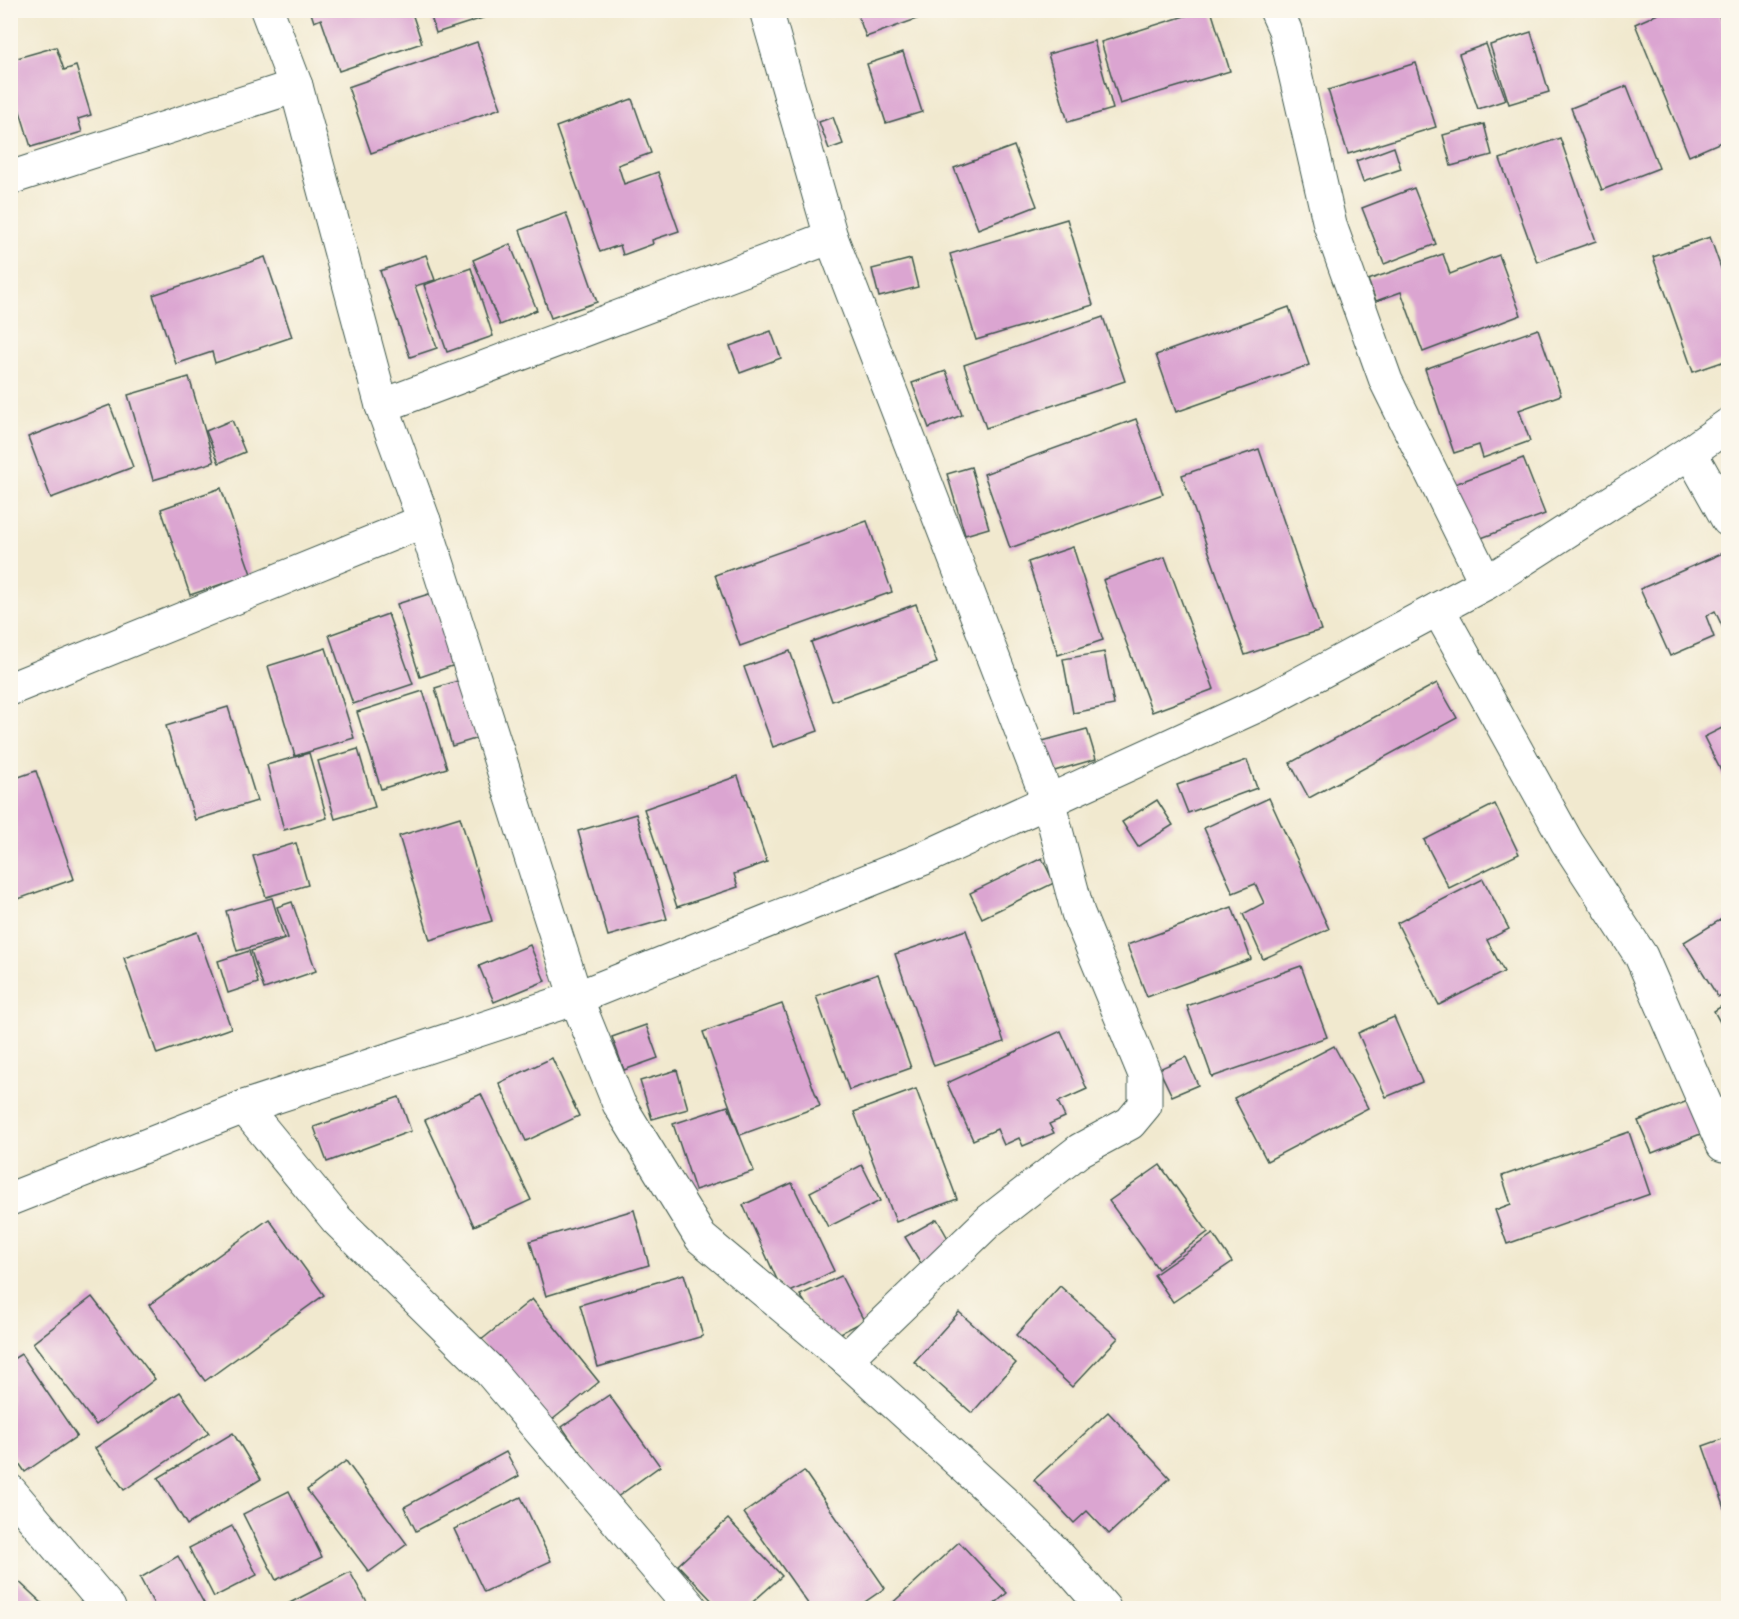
<svg xmlns="http://www.w3.org/2000/svg" width="1739" height="1619" font-family="Pangolin,sans-serif">
	<style>
		.building { fill: #dba5d1 }
		.lines { fill: none; stroke-linecap: round; stroke-linejoin: round }
		.minor-casing { stroke: #3e574b; stroke-width: 35 }
		.minor { stroke: #fff; stroke-width: 33 }
	</style>
	<rect width="100%" height="100%" fill="#fbf7ec"/>
	<filter id="ink" filterUnits="userSpaceOnUse"><feTurbulence type="fractalNoise" baseFrequency=".0167" numOctaves="2"/><feDisplacementMap in="SourceGraphic" scale="12" xChannelSelector="R" yChannelSelector="G"/><feConvolveMatrix kernelMatrix="1 2 1 2 8 2 1 2 1" color-interpolation-filters="sRGB"/></filter>
	<filter id="wash" filterUnits="userSpaceOnUse"><feTurbulence type="fractalNoise" baseFrequency=".008" numOctaves="4" result="noise"/><feDisplacementMap in="SourceGraphic" scale="24" xChannelSelector="R" yChannelSelector="G"/><feGaussianBlur stdDeviation="1.35" result="paint"/><feColorMatrix in="noise" values="0 0 0 0 0 0 0 0 0 0 0 0 0 0 0 0 0 1.4 0 .05"/><feComposite in="paint" operator="in"/></filter>
	<g filter="url(#wash)">
		<rect width="100%" height="100%" fill="#f1e9cf"/>
		<g id="blocks">
			<g class="building">
				<polygon points="310,10 411,10 422,43 339,71 321,19 314,22"/>
				<polygon points="429,10 505,10 505,11 436,33"/>
				<polygon points="856,10 939,10 939,11 866,37"/>
				<polygon points="1204,10 1211,10 1230,71 1120,104 1101,42"/>
				<polygon points="1667,10 1717,10 1728,39 1728,139 1689,156 1635,24"/>
				<polygon points="1531,32 1549,92 1509,104 1490,45"/>
				<polygon points="1094,41 1113,109 1068,122 1048,54"/>
				<polygon points="477,42 501,108 371,153 348,87"/>
				<polygon points="1486,44 1506,100 1478,109 1459,54"/>
				<polygon points="56,47 64,70 76,66 91,115 78,119 82,132 31,147 10,79 10,60"/>
				<polygon points="903,52 922,112 886,123 867,64"/>
				<polygon points="1416,63 1436,127 1348,154 1328,90"/>
				<polygon points="1627,86 1659,168 1602,190 1571,108"/>
				<polygon points="632,99 651,153 618,165 624,184 658,172 679,231 652,240 653,244 623,255 620,245 600,252 556,127"/>
				<polygon points="833,117 843,144 829,149 819,122"/>
				<polygon points="1484,124 1492,155 1451,166 1443,135"/>
				<polygon points="1560,138 1596,241 1537,262 1500,159"/>
				<polygon points="1014,146 1037,206 978,229 954,168"/>
				<polygon points="1394,147 1401,169 1363,182 1356,161"/>
				<polygon points="1414,188 1436,244 1384,264 1362,208"/>
				<polygon points="566,213 597,302 551,318 520,230"/>
				<polygon points="1067,219 1093,305 976,340 950,254"/>
				<polygon points="1710,237 1728,288 1728,360 1693,372 1653,257"/>
				<polygon points="510,244 537,310 500,325 473,260"/>
				<polygon points="1443,254 1450,274 1499,255 1521,315 1423,352 1401,292 1376,301 1368,280"/>
				<polygon points="426,255 435,280 415,286 437,348 410,357 380,271"/>
				<polygon points="265,257 292,337 215,363 212,352 176,364 153,295"/>
				<polygon points="911,259 918,287 879,297 872,269"/>
				<polygon points="471,268 493,336 447,352 424,285"/>
				<polygon points="1289,307 1309,365 1176,412 1156,355"/>
				<polygon points="1103,317 1125,381 986,428 964,365"/>
				<polygon points="1538,329 1561,395 1519,410 1530,441 1483,458 1479,445 1454,453 1425,369"/>
				<polygon points="771,331 781,358 740,373 730,346"/>
				<polygon points="946,371 962,415 929,428 912,383"/>
				<polygon points="189,377 214,462 153,480 128,395"/>
				<polygon points="110,405 133,467 51,498 28,437"/>
				<polygon points="1136,419 1163,494 1010,548 984,474"/>
				<polygon points="232,420 245,452 219,463 206,431"/>
				<polygon points="1259,449 1321,630 1245,655 1182,475"/>
				<polygon points="1523,458 1545,514 1476,540 1455,484"/>
				<polygon points="971,467 989,528 965,535 947,474"/>
				<polygon points="221,488 251,574 190,595 161,509"/>
				<polygon points="867,521 892,592 740,646 715,575"/>
				<polygon points="1073,547 1103,640 1058,655 1028,562"/>
				<polygon points="1725,552 1728,561 1728,626 1723,628 1715,611 1706,616 1714,637 1670,656 1640,589"/>
				<polygon points="1165,557 1214,689 1152,712 1103,580"/>
				<polygon points="432,593 455,665 420,677 397,604"/>
				<polygon points="916,604 937,663 832,701 811,642"/>
				<polygon points="388,614 413,684 353,704 329,635"/>
				<polygon points="326,648 354,738 295,756 268,666"/>
				<polygon points="790,651 818,731 773,747 744,667"/>
				<polygon points="1104,652 1114,705 1073,713 1063,659"/>
				<polygon points="461,680 478,738 452,746 435,688"/>
				<polygon points="1437,683 1457,718 1309,798 1290,763"/>
				<polygon points="423,691 447,768 381,789 357,712"/>
				<polygon points="228,707 257,801 195,820 166,726"/>
				<polygon points="1728,725 1728,785 1704,737"/>
				<polygon points="1087,729 1096,759 1044,774 1035,743"/>
				<polygon points="358,749 375,807 335,819 318,761"/>
				<polygon points="309,753 327,818 284,830 267,765"/>
				<polygon points="1247,760 1257,788 1188,813 1177,785"/>
				<polygon points="36,771 74,879 10,902 10,780"/>
				<polygon points="738,776 767,862 734,874 738,887 677,907 644,809"/>
				<polygon points="1269,798 1329,929 1263,959 1243,914 1264,903 1255,884 1233,893 1204,828"/>
				<polygon points="1157,800 1173,825 1138,847 1122,822"/>
				<polygon points="1495,804 1519,854 1449,888 1424,840"/>
				<polygon points="636,814 667,919 608,936 578,831"/>
				<polygon points="460,817 492,921 430,940 399,836"/>
				<polygon points="296,843 308,885 266,897 253,856"/>
				<polygon points="1042,858 1054,883 982,918 970,893"/>
				<polygon points="1483,879 1509,929 1487,940 1504,972 1439,1005 1397,923"/>
				<polygon points="272,898 284,938 237,951 226,911"/>
				<polygon points="292,902 316,971 264,989 251,951 288,938 277,907"/>
				<polygon points="1232,907 1251,959 1147,997 1127,945"/>
				<polygon points="1728,915 1728,991 1718,997 1684,942"/>
				<polygon points="966,930 1004,1042 934,1066 895,954"/>
				<polygon points="197,932 231,1028 157,1054 124,958"/>
				<polygon points="530,945 545,981 494,1002 479,966"/>
				<polygon points="249,951 258,983 228,993 218,961"/>
				<polygon points="1301,966 1327,1037 1212,1077 1187,1006"/>
				<polygon points="878,974 911,1068 849,1090 816,996"/>
				<polygon points="1728,1002 1728,1037 1714,1011"/>
				<polygon points="782,1004 820,1106 740,1135 703,1032"/>
				<polygon points="1394,1017 1422,1082 1386,1097 1358,1033"/>
				<polygon points="646,1025 658,1058 624,1070 612,1037"/>
				<polygon points="1061,1031 1087,1089 1058,1102 1065,1117 1049,1124 1054,1133 1023,1146 1019,1138 1004,1145 997,1129 973,1140 947,1083"/>
				<polygon points="1334,1046 1368,1108 1267,1161 1234,1098"/>
				<polygon points="1186,1057 1198,1085 1172,1096 1159,1069"/>
				<polygon points="552,1058 579,1116 526,1141 499,1083"/>
				<polygon points="677,1070 688,1109 652,1119 640,1081"/>
				<polygon points="916,1089 957,1199 896,1222 854,1112"/>
				<polygon points="481,1094 531,1200 474,1226 425,1120"/>
				<polygon points="399,1097 411,1131 327,1162 314,1127"/>
				<polygon points="1690,1100 1703,1133 1652,1153 1638,1121"/>
				<polygon points="728,1106 754,1171 695,1190 673,1124"/>
				<polygon points="1629,1132 1650,1194 1507,1244 1495,1210 1511,1204 1502,1176"/>
				<polygon points="862,1165 880,1201 828,1227 810,1192"/>
				<polygon points="1160,1165 1208,1232 1158,1269 1109,1201"/>
				<polygon points="792,1183 834,1271 784,1295 743,1205"/>
				<polygon points="634,1210 649,1265 546,1296 530,1241"/>
				<polygon points="269,1219 324,1295 205,1381 149,1305"/>
				<polygon points="937,1219 953,1247 922,1265 905,1237"/>
				<polygon points="1213,1234 1232,1262 1173,1302 1154,1275"/>
				<polygon points="684,1274 703,1336 598,1367 580,1305"/>
				<polygon points="841,1276 864,1321 829,1339 800,1295"/>
				<polygon points="1060,1286 1118,1338 1072,1387 1016,1335"/>
				<polygon points="92,1297 155,1379 96,1425 33,1343"/>
				<polygon points="532,1299 599,1382 547,1424 480,1341"/>
				<polygon points="959,1312 1016,1363 972,1413 914,1362"/>
				<polygon points="21,1354 77,1436 25,1472 10,1450 10,1361"/>
				<polygon points="180,1392 209,1433 124,1490 95,1448"/>
				<polygon points="609,1395 660,1466 613,1500 562,1427"/>
				<polygon points="1108,1412 1170,1478 1109,1534 1087,1511 1074,1523 1034,1480"/>
				<polygon points="233,1433 261,1479 187,1525 158,1478"/>
				<polygon points="1728,1437 1728,1517 1703,1446"/>
				<polygon points="506,1452 519,1476 416,1531 404,1507"/>
				<polygon points="346,1461 407,1544 369,1572 307,1490"/>
				<polygon points="804,1471 885,1588 856,1608 811,1608 744,1513"/>
				<polygon points="289,1491 322,1557 276,1580 243,1514"/>
				<polygon points="521,1497 551,1561 484,1592 454,1529"/>
				<polygon points="728,1519 782,1576 746,1608 719,1608 678,1565"/>
				<polygon points="232,1526 257,1575 214,1597 189,1548"/>
				<polygon points="959,1542 1007,1593 990,1608 887,1608"/>
				<polygon points="178,1556 206,1607 204,1608 156,1608 140,1578"/>
				<polygon points="350,1572 370,1608 280,1608"/>
				<polygon points="15,1578 45,1606 42,1608 10,1608 10,1583"/>
			</g>
		</g>
	</g>
	<g filter="url(#ink)">
		<use href="#blocks" fill-opacity="0" stroke="#3e574b" stroke-width="1.5"/>
		<g class="lines">
			<defs>
				<g id="minor">
					<polyline points="267,10 296,86 382,406 424,521 576,998 619,1104 701,1238 846,1359 1009,1507 1056,1553 1104,1608"/>
					<polyline points="766,10 831,237 1048,800 1078,913 1145,1075 1145,1105 1130,1123 1080,1150 989,1221 846,1359"/>
					<polyline points="1276,10 1285,30 1330,225 1386,381 1486,583"/>
					<polyline points="10,178 296,86"/>
					<polyline points="382,406 831,237"/>
					<polyline points="1690,452 1728,520"/>
					<polyline points="1438,609 1567,842 1641,956 1723,1145"/>
					<polyline points="10,689 424,521"/>
					<polyline points="244,1107 337,1220 488,1369 691,1608"/>
					<polyline points="10,1199 244,1107 576,998 922,859 1265,702 1486,583 1690,452 1728,425"/>
					<polyline points="10,1491 109,1608"/>
				</g>
			</defs>
			<use href="#minor" class="minor-casing"/>
			<use href="#minor" class="minor"/>
		</g>
	</g>
	<rect width="1739" height="1619" fill="none" stroke="#fbf7ec" stroke-width="36"/>
</svg>
